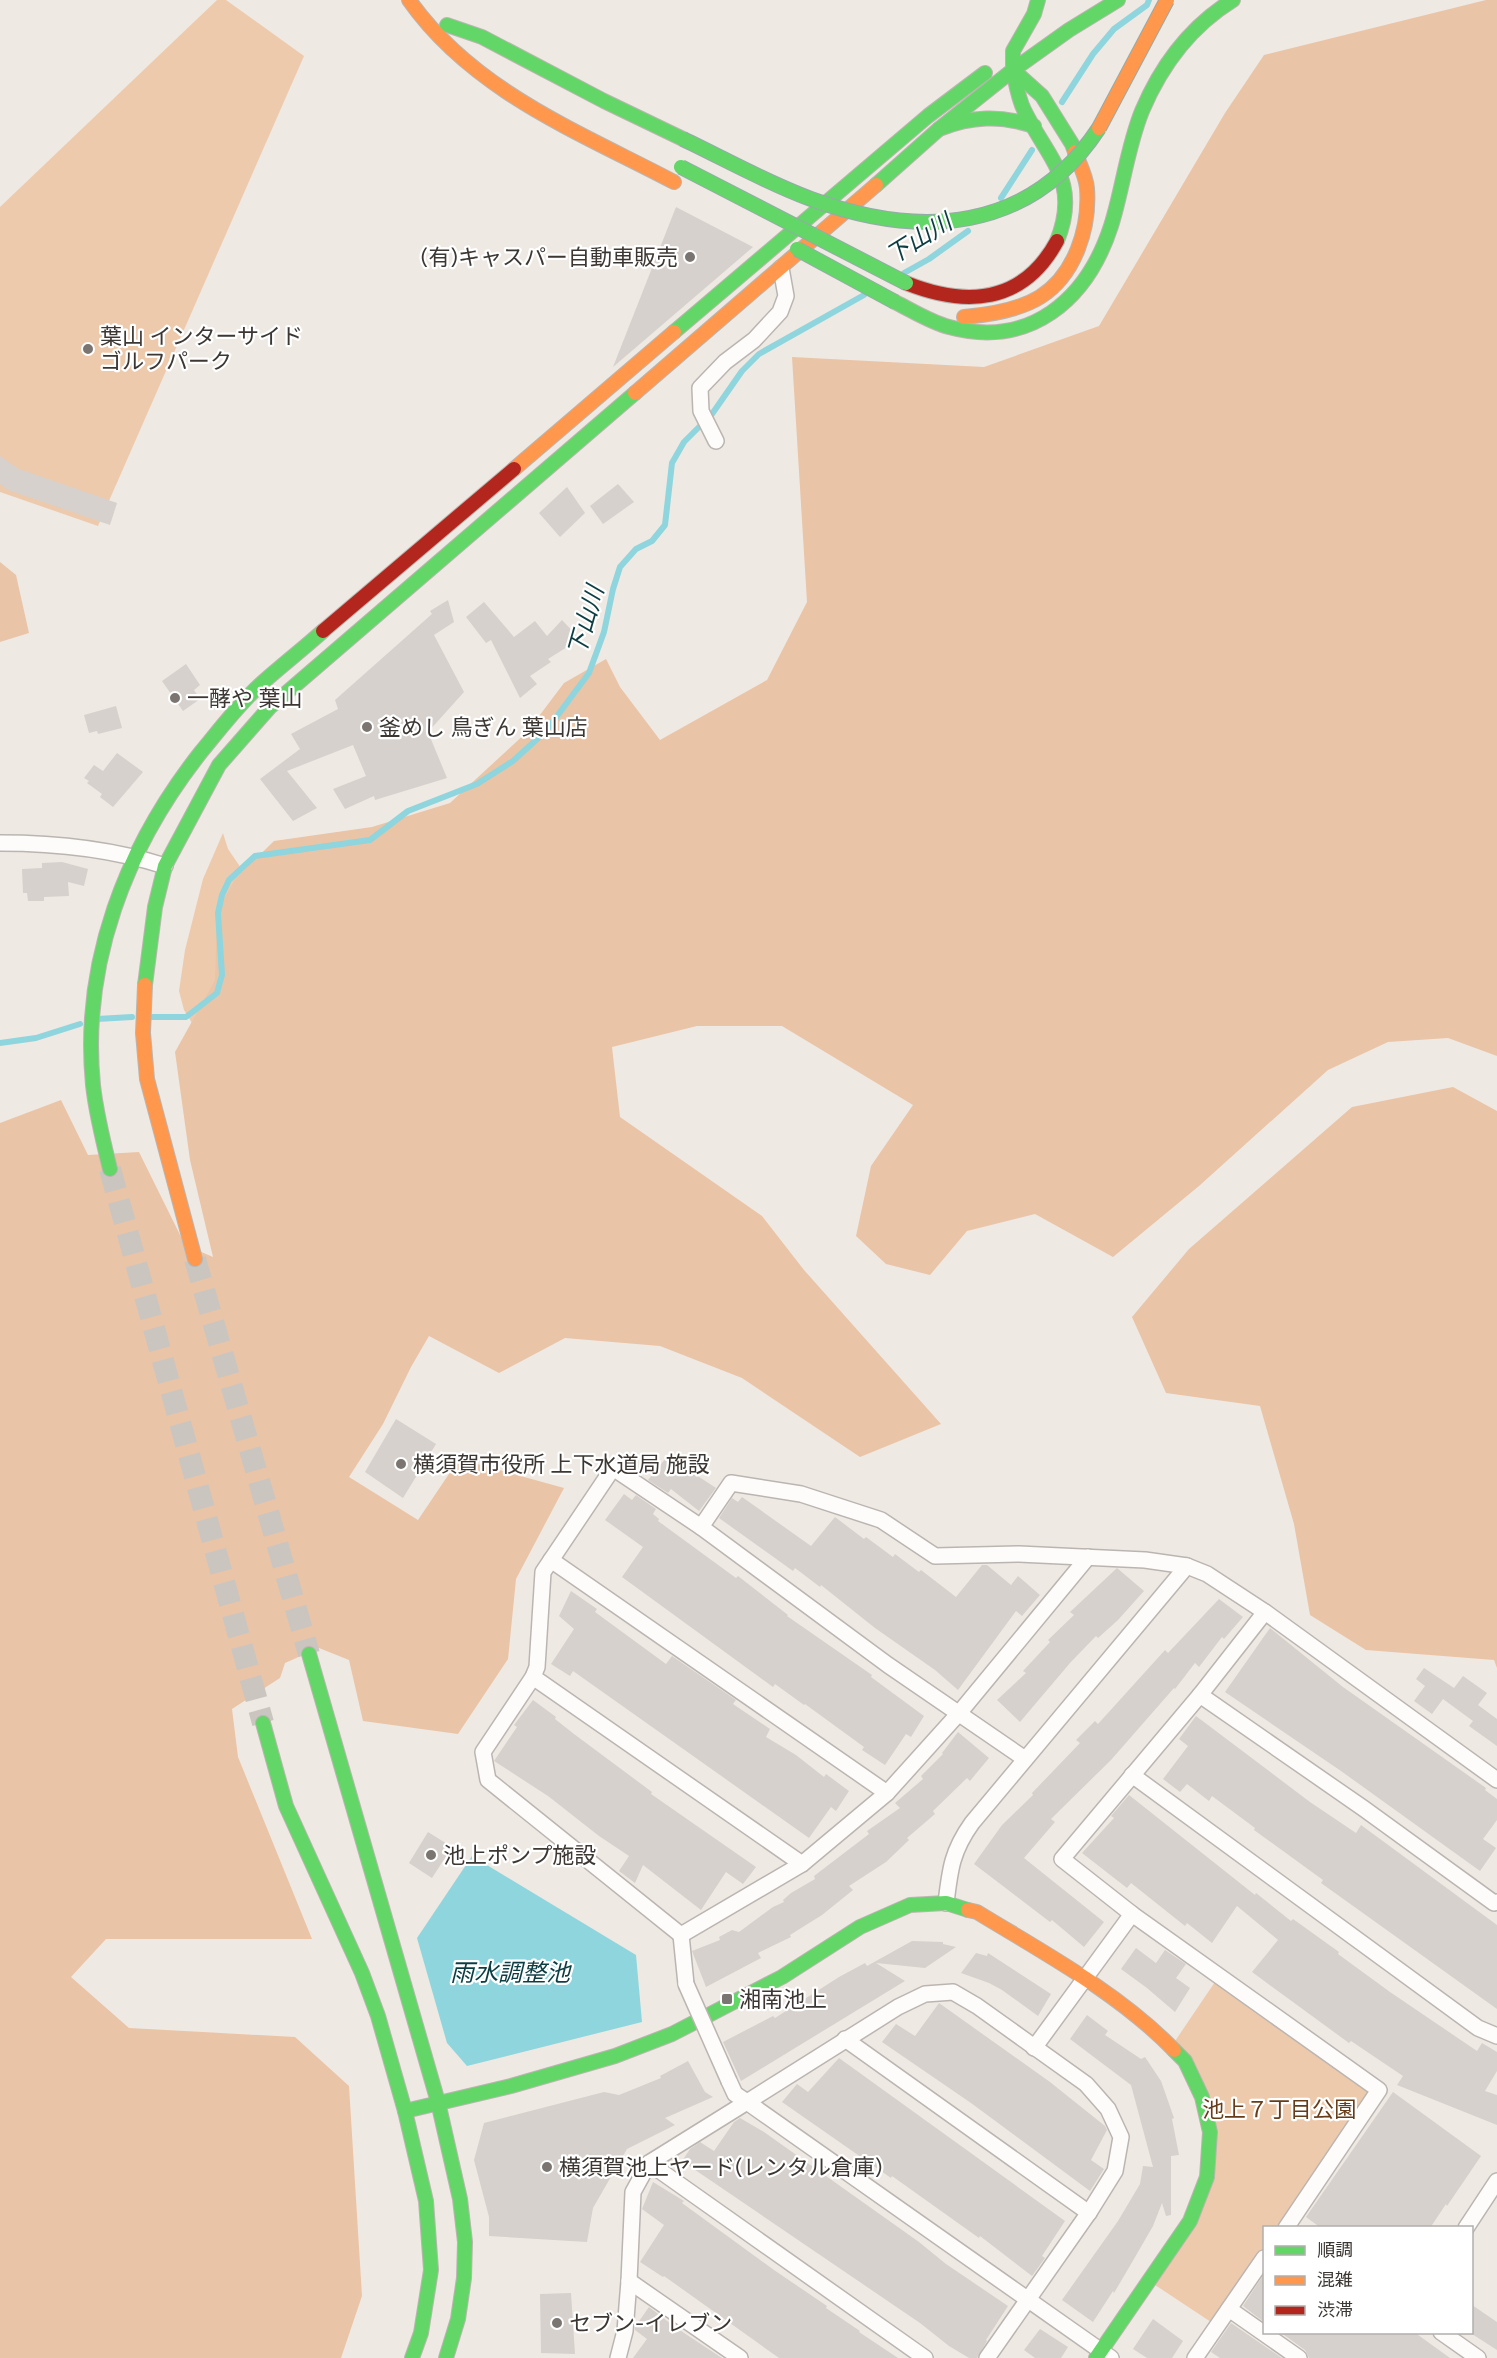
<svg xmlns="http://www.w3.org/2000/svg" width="1497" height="2358" font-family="Figtree,'Noto Sans JP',sans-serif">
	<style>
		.green { fill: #eecaad }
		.forest { fill: #eac4a7 }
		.water { fill: #8ed5dd }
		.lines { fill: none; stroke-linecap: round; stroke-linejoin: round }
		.stream { stroke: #8ed5dd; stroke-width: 6 }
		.building { fill: #d6d1cc }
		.secondary-tunnel { stroke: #cbc5c0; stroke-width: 22; stroke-dasharray: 22 11; stroke-linecap: butt }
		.street-casing { stroke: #bbb5b1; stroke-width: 18 }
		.fast-casing { stroke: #bbb5b1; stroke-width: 16 }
		.slow-casing { stroke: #bbb5b1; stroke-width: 16 }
		.jam-casing { stroke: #bbb5b1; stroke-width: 16 }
		.street { stroke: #fdfcfb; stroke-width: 15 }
		.fast { stroke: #63d668; stroke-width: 14 }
		.slow { stroke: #ff974d; stroke-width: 14 }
		.jam { stroke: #b3261e; stroke-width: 14 }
		.street-bridge-casing { stroke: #bbb5b1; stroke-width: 18; stroke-linecap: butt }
		.fast-bridge-casing { stroke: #95aaa9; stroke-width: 16; stroke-linecap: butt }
		.slow-bridge-casing { stroke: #95aaa9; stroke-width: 16; stroke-linecap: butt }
		.street-bridge { stroke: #fdfcfb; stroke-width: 15 }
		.fast-bridge { stroke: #63d668; stroke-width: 14 }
		.slow-bridge { stroke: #ff974d; stroke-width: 14 }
		.poi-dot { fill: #7b7571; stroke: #fff; stroke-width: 2 }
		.labels { text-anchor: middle; stroke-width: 4.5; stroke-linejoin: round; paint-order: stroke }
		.poi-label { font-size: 22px; fill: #3c3733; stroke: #fff; text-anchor: start }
		.park-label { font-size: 22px; fill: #673d19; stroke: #fff }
		.water-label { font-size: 24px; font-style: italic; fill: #0b3d42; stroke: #fff }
	</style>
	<rect width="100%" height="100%" fill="#efe9e3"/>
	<g class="green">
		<polygon points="217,0 226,0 304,56 98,526 0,492 0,207"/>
		<polygon points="223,833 228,849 239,865 249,888 229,987 192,1023 184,1010 179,991 185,950 203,879"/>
		<polygon points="1219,1976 1379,2090 1286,2227 1264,2228 1264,2258 1217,2326 1149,2281 1190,2221 1210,2132 1171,2047"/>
	</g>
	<g class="forest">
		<polygon points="1486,0 1497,0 1497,1056 1448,1038 1388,1042 1328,1070 1199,1186 1113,1257 1035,1214 967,1231 930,1275 886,1264 856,1236 871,1166 913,1105 782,1026 697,1026 612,1047 620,1117 762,1216 804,1270 941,1424 860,1457 742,1378 660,1346 565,1338 499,1373 429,1336 411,1367 383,1424 349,1477 418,1520 459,1459 564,1488 516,1579 508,1659 458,1734 363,1721 349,1660 319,1648 285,1663 280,1678 232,1709 238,1757 312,1939 106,1939 71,1977 129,2028 295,2037 349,2086 362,2296 341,2358 0,2358 0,1123 61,1100 88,1155 139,1152 185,1245 213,1257 190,1160 175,1052 215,980 217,912 235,879 274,841 372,827 450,803 527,732 564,683 606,659 620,687 660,740 767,680 807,602 792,357 984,367 1099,326 1225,113 1264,55"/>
		<polygon points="0,562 16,575 29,633 0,642"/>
		<polygon points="1453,1087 1497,1111 1497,1668 1494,1660 1366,1650 1310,1615 1294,1524 1260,1406 1166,1393 1132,1317 1189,1249 1352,1107"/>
	</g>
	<polygon class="water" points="472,1856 636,1955 642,2022 467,2066 447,2043 417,1938"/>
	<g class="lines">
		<g class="stream">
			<polyline points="1062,102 1093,54 1114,29 1147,5 1149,0"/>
			<polyline points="1001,198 1032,150"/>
			<polyline points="904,273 929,259 968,231"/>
			<polyline points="152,1017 186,1017 217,993 222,975 218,913 222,895 229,880 255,856 370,840 408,811 477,784 513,761 546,731 589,673 604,632 613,589 620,567 636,549 652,541 665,525 672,463 684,442 712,414 742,371 759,354 864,295"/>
			<polyline points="97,1019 132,1017"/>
			<polyline points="0,1043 36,1038 80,1024"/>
		</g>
	</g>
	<g class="building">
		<polygon points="676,207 753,247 613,367"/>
		<polygon points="0,456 19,469 117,503 110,525 8,490 0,484"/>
		<polygon points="618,484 634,502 603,524 590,506"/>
		<polygon points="567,487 585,513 560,537 539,513"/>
		<polygon points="448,600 454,622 434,635 464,692 428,732 447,778 375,800 374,796 345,809 333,789 366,776 353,745 287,771 317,808 293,821 260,779 300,749 291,734 338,709 335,700 432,614 430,611"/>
		<polygon points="484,602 514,637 535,621 547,636 562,620 580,639 548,659 551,662 530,676 537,684 520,698 491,640 486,643 466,617"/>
		<polygon points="186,664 200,685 194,690 200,699 183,711 162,681"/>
		<polygon points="116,706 122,728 98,734 97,731 89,733 84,715"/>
		<polygon points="117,753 143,772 113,807 100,797 102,794 87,783 89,781 84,778 94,765 103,771"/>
		<polygon points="62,862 88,869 84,886 68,882 69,896 44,897 44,901 28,901 27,893 23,893 22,869 42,868 42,863"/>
		<polygon points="396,1419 436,1444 403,1498 365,1472"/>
		<polygon points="666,1458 687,1474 690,1471 716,1488 699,1511 671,1489 668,1493 648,1480"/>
		<polygon points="624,1494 632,1500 636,1495 656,1509 653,1514 659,1519 658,1521 736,1578 738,1576 788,1615 787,1616 872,1675 871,1677 924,1716 911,1737 906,1734 885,1765 862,1750 864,1747 805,1704 804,1705 775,1684 773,1687 622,1577 643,1547 605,1520"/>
		<polygon points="742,1497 811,1546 835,1517 864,1539 866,1537 893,1557 895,1554 919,1572 921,1570 956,1597 982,1565 987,1565 1011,1585 1018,1576 1040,1595 1022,1616 1016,1611 958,1690 935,1670 875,1628 821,1585 820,1587 795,1568 793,1571 719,1518 732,1498 738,1502"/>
		<polygon points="1117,1568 1144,1591 1118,1620 1098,1638 1096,1636 1070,1663 1020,1722 997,1700 1026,1673 1023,1671 1050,1642 1048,1640 1074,1615 1070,1612"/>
		<polygon points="571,1591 597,1609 595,1612 666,1664 672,1656 736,1700 733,1704 770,1729 766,1737 796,1755 824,1777 826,1774 849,1791 836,1811 831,1807 809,1838 573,1671 570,1676 551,1664 574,1629 559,1616"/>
		<polygon points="1219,1599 1243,1617 1224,1639 1222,1637 1199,1667 1195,1663 1175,1689 1174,1688 1111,1760 1051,1819 1055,1822 1024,1858 1104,1922 1084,1947 1052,1920 1050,1922 974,1864 1002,1825 1033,1795 1032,1793 1080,1743 1076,1740 1095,1721 1098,1724 1165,1650 1168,1653"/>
		<polygon points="1270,1628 1343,1687 1486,1788 1485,1790 1497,1799 1497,1820 1483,1839 1496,1848 1480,1871 1341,1771 1225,1692"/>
		<polygon points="1424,1668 1454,1688 1463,1676 1487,1693 1478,1705 1497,1719 1497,1746 1469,1726 1473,1721 1443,1699 1432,1714 1414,1701 1425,1686 1416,1679"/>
		<polygon points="533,1700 556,1717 555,1719 574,1734 652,1792 651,1794 756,1867 743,1884 726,1872 701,1910 643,1865 635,1883 619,1871 629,1856 599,1836 548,1796 494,1761 517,1727 514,1725"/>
		<polygon points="1196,1716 1310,1802 1356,1833 1361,1825 1497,1925 1497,2009 1321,1883 1323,1880 1254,1830 1255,1828 1212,1796 1209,1801 1187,1784 1180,1792 1163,1779 1188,1746 1179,1739"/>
		<polygon points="958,1732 989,1758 970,1781 967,1778 933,1811 935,1814 907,1838 909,1840 886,1862 849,1886 853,1890 822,1915 790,1935 791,1937 758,1953 761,1958 706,1987 692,1951 720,1940 719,1937 732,1930 739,1932 773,1907 784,1902 783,1900 791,1893 815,1879 814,1876 869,1834 867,1831 900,1808 895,1803 923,1779 921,1776 943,1754 942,1753"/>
		<polygon points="1129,1795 1255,1895 1256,1893 1291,1921 1293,1919 1339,1952 1338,1954 1390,1992 1477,2051 1482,2043 1497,2052 1497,2071 1485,2091 1497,2095 1497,2125 1397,2085 1403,2076 1351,2041 1349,2043 1252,1972 1278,1940 1237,1906 1212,1943 1187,1923 1185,1926 1131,1883 1127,1888 1082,1853 1114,1818 1111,1816"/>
		<polygon points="428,1832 452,1847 432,1878 409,1863"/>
		<polygon points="912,1941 943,1942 943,1944 956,1947 925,1968 876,1963 905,1981 741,2081 723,2042 773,2016 775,2018 839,1977 865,1963 867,1966"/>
		<polygon points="1136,1948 1156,1963 1165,1950 1186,1964 1176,1978 1190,1988 1175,2012 1147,1988 1121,1969"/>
		<polygon points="976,1953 987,1956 988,1953 1051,1994 1038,2016 1002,1990 989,1983 961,1973"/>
		<polygon points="939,2003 1050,2082 1105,2126 1107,2130 1091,2160 1104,2169 1090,2191 971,2103 882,2042 896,2024 915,2036"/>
		<polygon points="1087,2015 1108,2031 1105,2035 1141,2059 1145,2057 1161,2081 1174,2118 1172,2119 1179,2155 1171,2156 1171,2215 1166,2216 1162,2203 1153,2226 1131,2264 1114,2293 1113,2291 1093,2322 1062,2300 1118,2221 1140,2184 1143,2166 1153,2167 1131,2085 1070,2039"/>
		<polygon points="839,2058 1065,2221 1042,2256 1045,2258 1032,2276 980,2236 979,2238 892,2176 891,2178 782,2102 797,2084 808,2092"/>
		<polygon points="688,2061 705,2092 713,2097 665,2118 675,2125 627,2149 593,2208 587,2242 489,2236 489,2217 474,2160 484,2123 604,2092 619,2095 661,2078 660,2076"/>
		<polygon points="1393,2092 1481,2156 1447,2206 1446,2204 1430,2228 1321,2228 1306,2217"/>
		<polygon points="740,2118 764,2132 919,2242 946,2264 1008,2306 986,2340 987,2341 977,2358 969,2358 949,2346 920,2323 682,2161 690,2149 700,2142 714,2151 734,2122"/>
		<polygon points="653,2182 684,2201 682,2203 774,2270 827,2306 826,2308 860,2331 859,2332 898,2358 779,2358 664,2276 663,2277 640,2262 664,2225 642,2209"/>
		<polygon points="1264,2274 1264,2322 1243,2306"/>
		<polygon points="571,2293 575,2354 541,2353 540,2294"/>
		<polygon points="1472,2305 1497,2322 1497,2350 1472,2334"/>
		<polygon points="649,2307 675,2327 722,2358 633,2358 647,2339 635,2330 635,2327"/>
		<polygon points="1153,2319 1183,2341 1172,2358 1147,2358 1133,2349"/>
		<polygon points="1231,2323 1282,2358 1220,2358 1211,2352"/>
		<polygon points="1040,2329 1068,2347 1061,2358 1035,2358 1024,2350"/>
		<polygon points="1280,2332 1414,2332 1450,2358 1309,2358 1305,2350"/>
	</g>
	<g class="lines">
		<g class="secondary-tunnel">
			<polyline points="110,1169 263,1723"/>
			<polyline points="195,1259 309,1654"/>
		</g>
		<defs>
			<g id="street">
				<polyline points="716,441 701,411 700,388 725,362 754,340 780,312 786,296 781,268"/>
				<path d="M0 843C56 843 112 849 165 866"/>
				<polyline points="701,1527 731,1483 801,1494 881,1520 935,1556 1019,1554 1145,1560 1187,1566"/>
				<polyline points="551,1560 887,1793"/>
				<polyline points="533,1677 802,1864"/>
				<polyline points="1200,1695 1363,1808 1494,1903 1497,1902"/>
				<polyline points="1025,1759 888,1665 701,1527 613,1468 543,1572 537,1667 533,1677 483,1752 488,1780 681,1935 802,1864 887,1793 960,1712 1088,1557"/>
				<polyline points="1132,1775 1478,2028 1497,2036"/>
				<path d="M946 1903C950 1869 952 1851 972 1823L1187 1566 1207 1574 1265 1612 1497 1780"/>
				<polyline points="1132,1914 1062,1859 1200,1695 1265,1612"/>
				<polyline points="681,1935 686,1984"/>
				<polyline points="845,2039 1089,2213"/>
				<polyline points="1034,2048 1132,1914 1379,2090 1286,2228"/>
				<polyline points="649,2163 925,2358"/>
				<polyline points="1466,2228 1497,2181"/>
				<polyline points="629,2281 740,2358"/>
				<polyline points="1229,2309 1299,2358"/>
				<polyline points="1441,2332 1478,2358"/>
				<polyline points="618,2358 625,2331 629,2281 633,2192 649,2163 747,2102 735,2094 729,2081"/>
				<polyline points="987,2358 1090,2211 1115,2171 1121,2137 1108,2109 1086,2084 977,2006 953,1992 925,1994 898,2007 747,2102 1111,2358"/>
				<polyline points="1195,2358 1264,2258"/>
			</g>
			<g id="fast">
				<polyline points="447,25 482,37 604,101 683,139"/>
				<polyline points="1013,70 1069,30 1118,0"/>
				<path d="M1013 70C1016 83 1018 98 1024 110 1048 159 1081 181 1057 241"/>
				<polyline points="1013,70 1042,96 1072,144 1075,152"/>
				<path d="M939 129C972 116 1000 115 1034 126"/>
				<polyline points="876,185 939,129 1013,70 1013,51 1034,14 1038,0"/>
				<path d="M895 302C913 311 930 322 949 327 1030 349 1087 300 1111 226 1123 188 1127 148 1142 111 1161 66 1191 26 1233 0"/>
				<polyline points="674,332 928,116 985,73"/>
				<polyline points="145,985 155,907 165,866 219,765 270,707 635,393"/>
				<path d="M110 1169C103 1141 96 1113 93 1085 81 963 126 847 201 752 220 729 239 704 261 684 281 666 303 649 323 631"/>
				<polyline points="309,1654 438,2102 460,2199 465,2242 464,2278 458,2319 446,2358"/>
				<polyline points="263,1723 286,1806 362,1973 378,2016 405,2111 426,2201 431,2270 421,2333 412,2358"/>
				<polyline points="405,2111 511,2086 615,2056 672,2034 782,1977 860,1927 910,1905 946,1903 968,1910"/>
				<polyline points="1096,2358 1190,2221 1207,2177 1210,2132 1202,2097 1185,2061 1174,2050"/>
			</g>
			<g id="slow">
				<path d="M409 0C473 91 579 132 674 182"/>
				<path d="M964 317C988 315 1019 310 1040 297 1075 275 1090 228 1087 188 1086 176 1079 163 1075 152"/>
				<polyline points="635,393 876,185"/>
				<polyline points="514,469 674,332"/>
				<polyline points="145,985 143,1033 147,1079 195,1259"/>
				<path d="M968 1910 977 1912C1044 1953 1119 1993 1174 2050"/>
			</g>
			<g id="jam">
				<path d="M906 283C966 307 1023 304 1057 241"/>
				<polyline points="323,631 514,469"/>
			</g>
		</defs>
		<use href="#street" class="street-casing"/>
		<use href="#fast" class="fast-casing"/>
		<use href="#slow" class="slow-casing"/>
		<use href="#jam" class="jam-casing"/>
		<use href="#street" class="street"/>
		<use href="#fast" class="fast"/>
		<use href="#slow" class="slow"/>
		<use href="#jam" class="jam"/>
		<defs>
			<polyline id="street-bridge" points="686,1984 729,2081"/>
			<g id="fast-bridge">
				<path d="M683 139C725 159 767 183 811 199 920 239 1030 233 1099 128"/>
				<polyline points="681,167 906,283"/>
				<polyline points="797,249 895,302"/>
			</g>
			<polyline id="slow-bridge" points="1099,128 1167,0"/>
		</defs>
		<use href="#street-bridge" class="street-bridge-casing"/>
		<use href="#fast-bridge" class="fast-bridge-casing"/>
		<use href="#slow-bridge" class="slow-bridge-casing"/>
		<use href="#street-bridge" class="street-bridge"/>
		<use href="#fast-bridge" class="fast-bridge"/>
		<use href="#slow-bridge" class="slow-bridge"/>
	</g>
	<g class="poi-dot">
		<circle cx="690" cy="257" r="6"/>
		<circle cx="88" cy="349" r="6"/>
		<circle cx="175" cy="698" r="6"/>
		<circle cx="367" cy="727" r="6"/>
		<circle cx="401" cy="1464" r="6"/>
		<circle cx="431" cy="1855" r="6"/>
		<rect x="721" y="1993" width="12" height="12" rx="3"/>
		<circle cx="547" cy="2167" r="6"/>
		<circle cx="557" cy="2323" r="6"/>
	</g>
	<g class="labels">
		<g class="poi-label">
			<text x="678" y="265" text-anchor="end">(有)キャスパー自動車販売</text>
			<text x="100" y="344">葉山 インターサイド<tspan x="100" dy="25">ゴルフパーク</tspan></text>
			<text x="187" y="706">一酵や 葉山</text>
			<text x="379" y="735">釜めし 鳥ぎん 葉山店</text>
			<text x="413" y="1472">横須賀市役所 上下水道局 施設</text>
			<text x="443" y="1863">池上ポンプ施設</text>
			<text x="739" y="2007">湘南池上</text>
			<text x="559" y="2175">横須賀池上ヤード(レンタル倉庫)</text>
			<text x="569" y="2331">セブン-イレブン</text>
		</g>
		<g class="park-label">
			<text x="1279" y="2117">池上７丁目公園</text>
		</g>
		<g class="water-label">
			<text transform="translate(919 239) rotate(-32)" y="8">下山川</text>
			<text transform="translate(586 621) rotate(-74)" y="8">下山川</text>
			<text x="510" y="1981">雨水調整池</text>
		</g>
	</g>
	<rect x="1263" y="2226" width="210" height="108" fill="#ffffff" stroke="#b1afad" stroke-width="1.5"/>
	<rect x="1275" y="2246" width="30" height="9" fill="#63d668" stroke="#b1afad" stroke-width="1.5"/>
	<text x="1317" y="2256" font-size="18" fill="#3c3733">順調</text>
	<rect x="1275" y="2276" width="30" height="9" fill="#ff974d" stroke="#b1afad" stroke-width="1.5"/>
	<text x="1317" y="2286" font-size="18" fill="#3c3733">混雑</text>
	<rect x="1275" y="2306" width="30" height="9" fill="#b3261e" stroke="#b1afad" stroke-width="1.5"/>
	<text x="1317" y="2316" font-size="18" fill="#3c3733">渋滞</text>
</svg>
